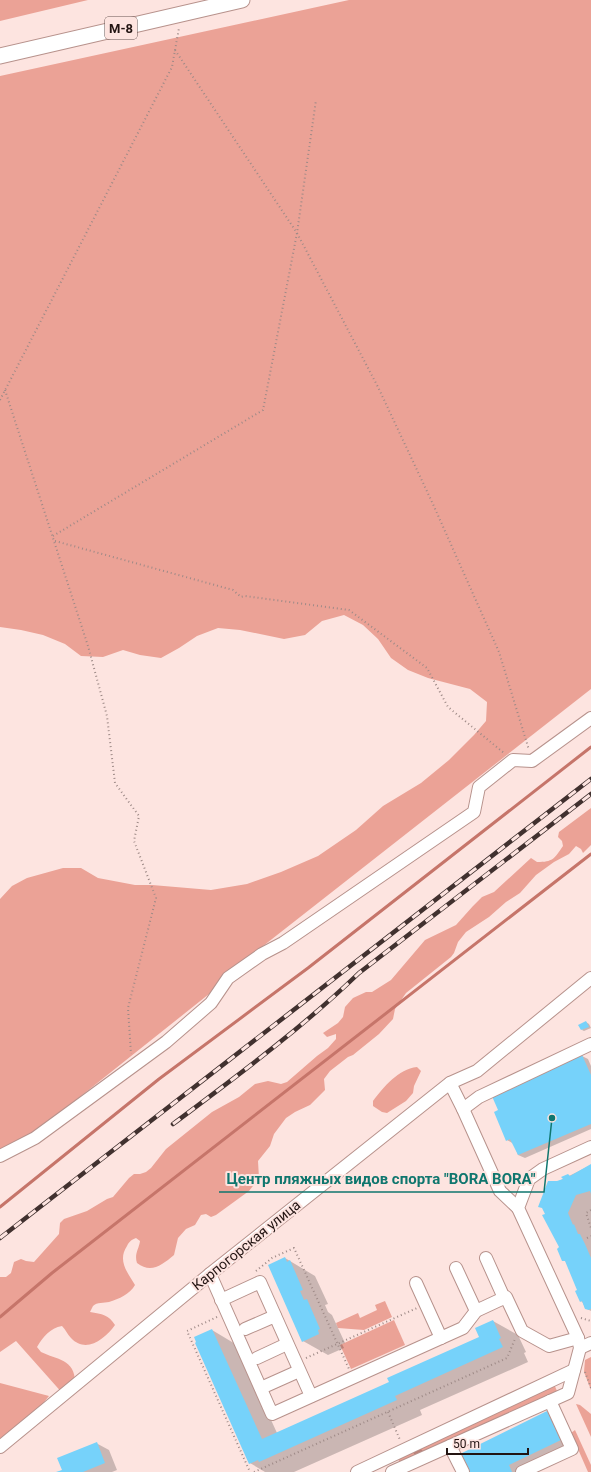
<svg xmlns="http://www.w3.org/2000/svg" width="591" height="1472" font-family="Roboto,sans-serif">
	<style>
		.green { fill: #eba296 }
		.shadow { fill: #0003 }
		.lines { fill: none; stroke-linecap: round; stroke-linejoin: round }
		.stream { stroke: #c6756a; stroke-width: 3 }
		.building { fill: #76d2fa }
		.minor-casing { stroke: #b7928c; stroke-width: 14 }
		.major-casing { stroke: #b7928c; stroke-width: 17 }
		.path { stroke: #9e8a87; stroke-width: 2; stroke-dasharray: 1 3; stroke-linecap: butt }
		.minor { stroke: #fff; stroke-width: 12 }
		.major { stroke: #fff; stroke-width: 15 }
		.rail-casing { stroke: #41312f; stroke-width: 4.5 }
		.rail { stroke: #fde4e0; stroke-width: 3; stroke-dasharray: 9; stroke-linecap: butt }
		.labels { text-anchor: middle; stroke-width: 4; stroke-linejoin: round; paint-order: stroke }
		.shield { fill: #fde4e0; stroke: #645250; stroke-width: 1 }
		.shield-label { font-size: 13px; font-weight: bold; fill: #221412 }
		.street-label { font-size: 14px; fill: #221412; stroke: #fde4e0 }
		.leader { fill: none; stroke: #0f766e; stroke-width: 1.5 }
		.callout-dot { fill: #0f766e; stroke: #fde4e0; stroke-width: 1.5 }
		.callout-label { font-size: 15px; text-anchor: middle; font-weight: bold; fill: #0f766e; stroke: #fde4e0; stroke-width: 4; stroke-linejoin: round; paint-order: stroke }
	</style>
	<rect width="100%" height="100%" fill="#fde4e0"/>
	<g class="green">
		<polygon points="0,0 88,0 0,21"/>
		<polygon points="349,0 591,0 591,689 258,950 225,974 209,994 22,1143 0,1150 0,899 12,886 27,878 63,868 81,868 98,878 135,885 152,885 211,890 247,884 281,872 318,856 356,830 383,806 421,783 449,760 474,735 486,721 487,702 470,689 428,678 408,670 391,658 378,639 363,625 344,615 322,621 305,635 284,639 240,630 218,628 197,636 179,648 161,658 140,655 123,650 103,657 81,656 65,644 43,635 21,630 0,627 0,76"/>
		<path d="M591 808V845L583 853 581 849 576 846 569 854 554 862 536 875 520 893 506 902 489 917 466 932 458 942 454 953 451 957 406 993 395 1009 393 1019 379 1034 353 1055 348 1057 330 1071 324 1079 325 1090 310 1105 295 1112 286 1118 274 1134 270 1146 258 1161 259 1178 249 1191 216 1215 211 1217 206 1214 201 1215 195 1225 186 1229 178 1238 174 1255C162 1265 151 1274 137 1263 134 1254 139 1249 140 1241L136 1238C131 1240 129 1242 127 1246 117 1261 128 1273 135 1285 130 1294 119 1299 109 1302 104 1303 97 1302 93 1306 92 1308 91 1310 90 1312 102 1314 109 1315 115 1325 105 1339 86 1354 71 1338 67 1334 66 1330 62 1326 50 1328 43 1337 37 1347L41 1352C57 1360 76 1359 75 1384L64 1395 16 1341 0 1352V1277H6L11 1273 14 1262 21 1259 26 1261 34 1262 59 1234 60 1223 64 1219 87 1211 107 1199 113 1197 129 1178 134 1174H140L146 1172 151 1168 166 1149 212 1112 239 1097 255 1084 268 1081 281 1084 287 1082 317 1056 328 1048 336 1039V1034L327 1037 323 1033 338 1023 343 1017 345 1007 353 998 366 992H372L391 980 425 940 456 925 473 906 482 897 494 892 531 858 537 862C553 862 554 859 563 846L562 841 558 837 559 832Z"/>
		<path d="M417 1067 421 1071 414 1086 413 1093 406 1101 387 1113 382 1112 373 1106V1101C384 1087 398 1069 417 1067Z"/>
		<polygon points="385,1301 392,1317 364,1330 338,1328 336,1323 358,1313 360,1318 377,1310 375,1305"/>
		<polygon points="394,1320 405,1345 351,1369 340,1345"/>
		<polygon points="591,1357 591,1390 584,1372 585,1360"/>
		<polygon points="0,1383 49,1396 36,1412 0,1440"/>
		<polygon points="554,1384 557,1391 400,1463 397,1457"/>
		<polygon points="576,1404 580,1405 591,1414 591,1437"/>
		<polygon points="575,1430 591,1465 591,1472 588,1472 571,1433"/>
	</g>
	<g class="shadow">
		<polygon points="586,1022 589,1024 591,1028 584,1031 582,1030"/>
		<polygon points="582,1056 588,1059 591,1066 591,1129 525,1158 518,1155 514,1144 507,1140"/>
		<polygon points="591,1165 591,1311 585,1308 583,1303 581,1301 578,1290 567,1262 563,1260 561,1248 546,1214 557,1182"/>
		<polygon points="285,1258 315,1276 328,1304 325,1305 328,1312 332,1315 345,1343 342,1344 344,1348 328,1355 303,1341"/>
		<polygon points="493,1321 518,1335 526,1352 524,1353 528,1362 420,1410 422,1415 294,1472 265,1472 250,1463 212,1330 237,1345 277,1433 390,1383 480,1338"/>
		<polygon points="547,1412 559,1419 573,1447 522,1472 470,1472"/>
		<polygon points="96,1443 109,1450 117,1470 112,1472 59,1472 63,1470"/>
		<polygon points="420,1448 424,1452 417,1455 414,1454 413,1452"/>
	</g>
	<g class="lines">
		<g class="stream">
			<polyline points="0,1207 159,1079 308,968 591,747"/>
			<polyline points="0,1317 52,1273 591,854"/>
		</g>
	</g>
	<g class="building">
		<polygon points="586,1021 589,1027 581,1030 578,1025"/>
		<polygon points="582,1055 591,1075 591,1124 518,1155 510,1139 506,1141 494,1112 498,1110 491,1094"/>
		<polygon points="591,1164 591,1194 590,1191 576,1195 568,1213 573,1225 574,1224 578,1234 580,1234 585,1244 591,1258 591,1309 590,1309 589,1310 585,1309 582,1301 580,1302 575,1291 577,1290 565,1261 562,1261 557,1249 559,1247 542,1215 545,1214 542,1208 538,1207 548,1181 557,1181 563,1179 561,1177 568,1174 570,1176"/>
		<polygon points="285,1257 287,1262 290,1260 303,1290 300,1291 304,1300 307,1299 320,1329 318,1330 319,1334 302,1342 268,1265"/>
		<polygon points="493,1320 501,1338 499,1339 503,1347 395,1396 397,1400 259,1462 258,1460 249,1464 195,1343 196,1342 194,1337 212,1329 262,1439 389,1382 387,1378 479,1337 475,1328"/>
		<polygon points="547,1411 561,1440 509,1465 512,1472 469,1472 460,1454"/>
		<polygon points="97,1442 105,1463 83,1472 56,1472 62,1470 57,1458"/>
	</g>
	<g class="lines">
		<defs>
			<g id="minor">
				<polyline points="450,1083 463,1109 500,1191 518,1208"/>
				<polyline points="463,1109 479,1097 591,1044"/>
				<polyline points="0,1156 35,1138 166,1042 211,1003 228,978 262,954 283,943 474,812 479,787 513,760 532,761 591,718"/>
				<polyline points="486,1258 504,1298"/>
				<polyline points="456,1268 476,1311"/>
				<polyline points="210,1274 272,1414 463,1328 476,1311 506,1297 522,1331 549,1346 578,1338"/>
				<polyline points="416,1283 441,1338"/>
				<polyline points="221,1300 260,1282 311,1396"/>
				<polyline points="245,1329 275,1316"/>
				<polyline points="580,1348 591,1343"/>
				<polyline points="257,1358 287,1344"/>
				<polyline points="261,1388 299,1371"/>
				<polyline points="450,1446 463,1472"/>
				<polyline points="0,1447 210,1274 450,1083 477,1071 591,978"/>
				<polyline points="357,1472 574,1370"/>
				<polyline points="392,1472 568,1393 580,1348 578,1338 518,1208 529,1179 543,1169 591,1147"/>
				<polyline points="522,1472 572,1449 550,1401"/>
			</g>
			<polyline id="major" points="0,56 242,0"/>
		</defs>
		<use href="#minor" class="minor-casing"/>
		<use href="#major" class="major-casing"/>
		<g class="path">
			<polyline points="175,50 297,233 378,387 432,502 499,652 529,750"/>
			<polyline points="5,390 88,646 107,716 115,783 139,816 134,841 156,898 128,1008 131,1054"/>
			<polyline points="0,400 172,67 179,28"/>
			<polyline points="53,536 263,410 297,233 316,100"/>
			<polyline points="55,541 233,590 241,597 245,596 349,610 427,668 448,707 504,753"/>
			<polyline points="591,1210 586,1213 591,1228"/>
			<polyline points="587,1238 591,1236"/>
			<polyline points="256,1271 272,1258 294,1248 349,1369"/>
			<polyline points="217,1317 187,1331 250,1472"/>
			<polyline points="581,1318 591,1321"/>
			<polyline points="306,1358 417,1308"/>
			<polyline points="585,1372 591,1388"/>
			<polyline points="388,1412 400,1440"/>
			<polyline points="254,1472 507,1358 515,1339"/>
		</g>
		<use href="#minor" class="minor"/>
		<use href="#major" class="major"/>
		<defs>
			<g id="rail">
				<path d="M173 1124C237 1076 301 1029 359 973L591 794"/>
				<polyline points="0,1238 591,779"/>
			</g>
		</defs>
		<use href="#rail" class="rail-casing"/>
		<use href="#rail" class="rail"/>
	</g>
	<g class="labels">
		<rect class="shield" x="105" y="17" width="32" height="22" rx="3"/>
		<g class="shield-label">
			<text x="121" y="33">М-8</text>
		</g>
		<g class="street-label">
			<text transform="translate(246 1245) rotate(-39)" y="5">Карпогорская улица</text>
		</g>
	</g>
	<path class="leader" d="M552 1118L544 1192H219"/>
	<circle class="callout-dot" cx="552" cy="1118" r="4"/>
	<g class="callout-label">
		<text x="381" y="1184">Центр пляжных видов спорта "BORA BORA"</text>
	</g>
	<path d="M447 1448v6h81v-6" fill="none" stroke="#221412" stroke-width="2"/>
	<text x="453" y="1448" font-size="12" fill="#221412" stroke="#fde4e0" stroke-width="3" paint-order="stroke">50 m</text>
</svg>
